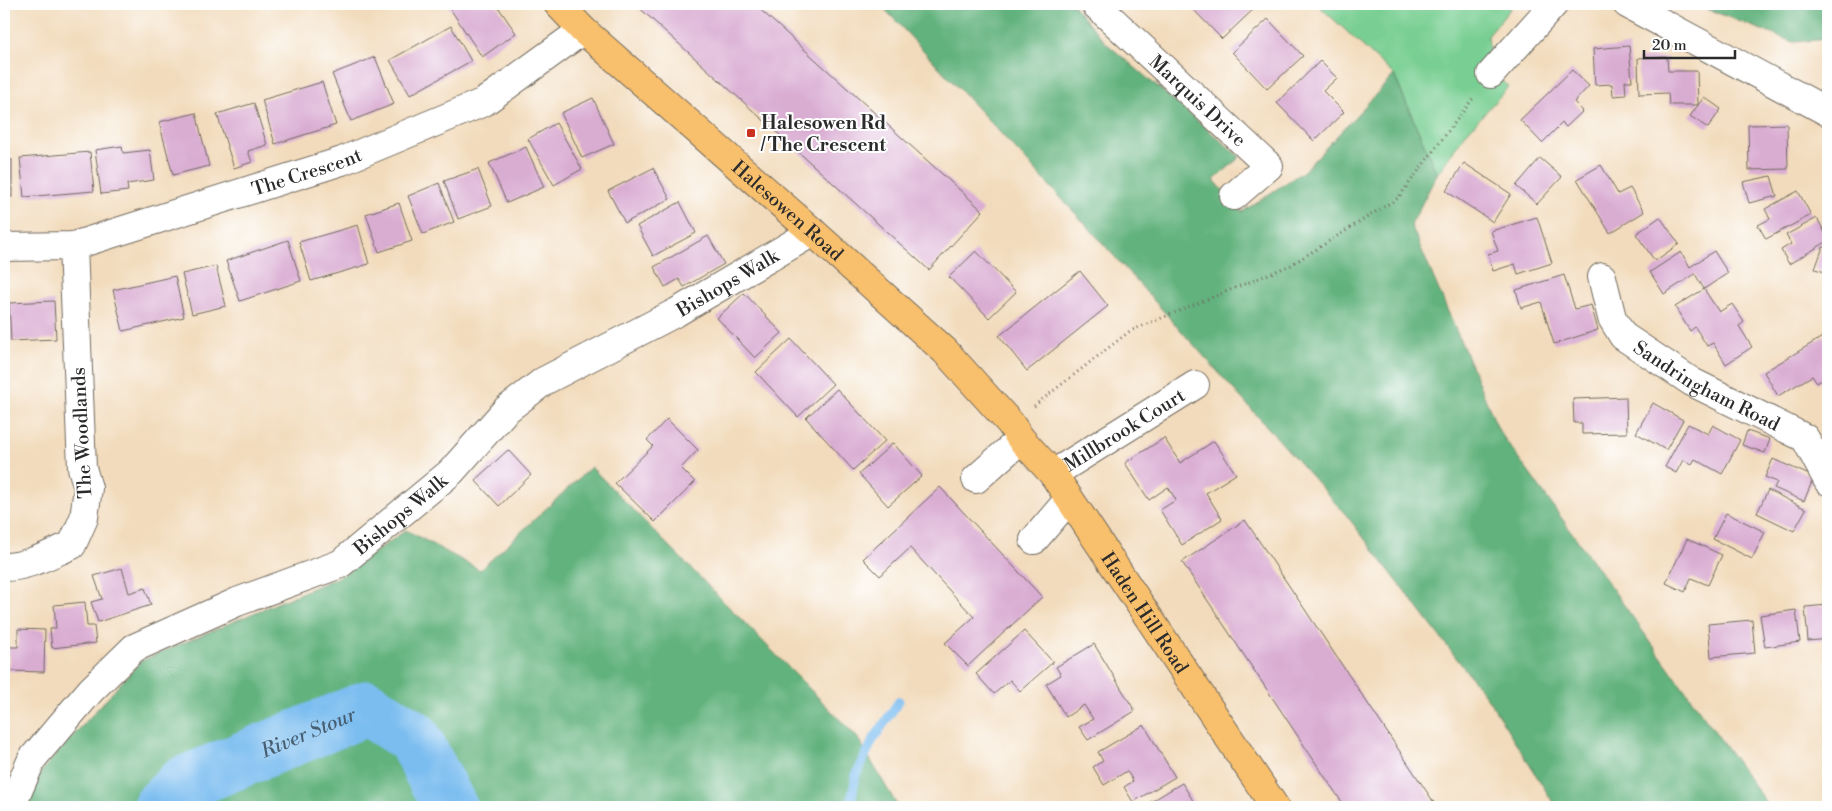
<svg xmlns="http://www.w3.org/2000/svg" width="1832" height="811" font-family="'Libre Bodoni',serif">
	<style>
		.green { fill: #79cf93; stroke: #527d5f }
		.forest { fill: #62b27d; stroke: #466e54 }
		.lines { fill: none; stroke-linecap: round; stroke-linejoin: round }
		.stream { stroke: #7bbdf0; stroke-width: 9 }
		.river { stroke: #7bbdf0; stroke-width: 55 }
		.building { fill: #d9acd2 }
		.minor-casing { stroke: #71695e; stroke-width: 30 }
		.major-casing { stroke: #71695e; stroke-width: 30 }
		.path { stroke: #71695e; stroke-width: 3; stroke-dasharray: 1 4; stroke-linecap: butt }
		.minor { stroke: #fff; stroke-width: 28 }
		.major { stroke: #f8bf6c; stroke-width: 28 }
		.poi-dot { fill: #c8321e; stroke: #fff; stroke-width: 2 }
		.labels { text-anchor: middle; stroke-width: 4; stroke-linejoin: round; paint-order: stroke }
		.street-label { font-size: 19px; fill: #2b2b2b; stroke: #fff }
		.poi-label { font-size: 19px; font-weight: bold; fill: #2b2b2b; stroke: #fff; text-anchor: start }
		.water-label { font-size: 20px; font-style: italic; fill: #475e70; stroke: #fff }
	</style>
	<rect width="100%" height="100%" fill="#fff"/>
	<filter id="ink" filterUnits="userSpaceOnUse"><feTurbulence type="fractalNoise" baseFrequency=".02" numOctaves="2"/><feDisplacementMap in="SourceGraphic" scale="10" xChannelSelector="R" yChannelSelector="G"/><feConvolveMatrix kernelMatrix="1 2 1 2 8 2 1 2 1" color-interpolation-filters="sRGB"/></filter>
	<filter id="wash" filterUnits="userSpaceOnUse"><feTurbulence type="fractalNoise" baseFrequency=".0096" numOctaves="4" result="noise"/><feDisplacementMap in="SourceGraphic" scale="20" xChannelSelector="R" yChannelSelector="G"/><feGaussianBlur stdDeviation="1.12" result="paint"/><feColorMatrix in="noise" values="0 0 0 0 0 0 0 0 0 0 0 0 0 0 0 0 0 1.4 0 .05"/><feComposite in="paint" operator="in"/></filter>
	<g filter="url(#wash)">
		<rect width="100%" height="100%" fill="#f2dbbc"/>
		<polygon class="green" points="1317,4 1514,4 1488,36 1491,74 1509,86 1464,136 1437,174 1394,75"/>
		<g class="forest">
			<polygon points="880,4 1072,4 1106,43 1240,157 1214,180 1242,212 1304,171 1394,75 1437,174 1411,225 1499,431 1769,807 1556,807 1491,703 1347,516 1089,228"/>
			<polygon points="1694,4 1828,4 1828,39 1793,42"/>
			<polygon points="591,467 857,737 898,807 26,807 43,769 141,661 343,575 406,530 480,570"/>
		</g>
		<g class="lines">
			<polyline class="stream" points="850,807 856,775 873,740 899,701"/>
			<path class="river" id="s1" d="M160 807 183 784 367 708 413 737 450 807"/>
		</g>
		<g id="blocks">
			<g class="building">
				<polygon points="447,4 496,4 516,33 482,57"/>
				<polygon points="635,4 754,4 983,211 929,270"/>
				<polygon points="1188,4 1255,4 1257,6 1222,39"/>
				<polygon points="1268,19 1303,56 1267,89 1232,52"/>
				<polygon points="451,26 471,61 410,95 390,60"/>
				<polygon points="1629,46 1632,81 1625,81 1626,95 1613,96 1612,84 1595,85 1593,49"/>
				<polygon points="375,57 394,104 351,121 332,74"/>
				<polygon points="1667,57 1668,71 1697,71 1698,105 1669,105 1668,93 1639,94 1638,58"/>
				<polygon points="1320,61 1337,78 1323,91 1344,112 1314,141 1277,103"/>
				<polygon points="1572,70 1589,86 1574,102 1583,111 1566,127 1562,123 1542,143 1520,120"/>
				<polygon points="322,82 336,125 275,144 262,100"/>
				<polygon points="1704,97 1721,109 1708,128 1690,116"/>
				<polygon points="593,98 614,144 582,158 561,113"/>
				<polygon points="254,103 267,145 248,151 252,162 234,168 217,114"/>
				<polygon points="196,113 209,166 173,175 159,122"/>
				<polygon points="556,123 582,169 554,185 528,139"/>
				<polygon points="1787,124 1788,169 1749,170 1748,125"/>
				<polygon points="122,146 123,153 150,150 154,180 127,184 128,191 101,194 95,150"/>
				<polygon points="526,147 544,187 507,203 489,163"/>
				<polygon points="90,152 94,191 24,197 20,158"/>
				<polygon points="1540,158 1562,177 1537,204 1516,186"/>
				<rect x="4" y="160" width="8" height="37"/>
				<polygon points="1464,163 1511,194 1493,222 1446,191"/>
				<polygon points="1601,165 1618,194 1630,188 1644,212 1610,233 1577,179"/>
				<polygon points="653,168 670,199 625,223 608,191"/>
				<polygon points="478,169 492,206 458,219 444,181"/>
				<polygon points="1771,176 1777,196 1749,203 1743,182"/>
				<polygon points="439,183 454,222 423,234 408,196"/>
				<polygon points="1798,191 1811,215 1766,239 1758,225 1770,219 1765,209"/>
				<polygon points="680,202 696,233 653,256 637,226"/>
				<polygon points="399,203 412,241 379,252 366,214"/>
				<polygon points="1537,217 1552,263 1518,274 1515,264 1493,271 1488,254 1498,251 1491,231"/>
				<polygon points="1660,217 1679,244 1655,261 1636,234"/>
				<polygon points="1817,218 1828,238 1828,241 1789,264 1781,250 1791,244 1786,235"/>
				<polygon points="358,225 369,264 311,281 299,242"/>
				<polygon points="708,236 724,264 684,287 679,279 665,287 654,267"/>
				<polygon points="288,240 301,281 240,301 226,261"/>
				<polygon points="1823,247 1828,248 1828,273 1815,269"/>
				<polygon points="976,251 1016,292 989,318 949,277"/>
				<polygon points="1714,251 1728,273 1704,289 1695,274 1664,294 1650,272 1681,252 1690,267"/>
				<polygon points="216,266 226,306 192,314 182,274"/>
				<polygon points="1080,271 1108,306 1027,371 999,336"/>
				<polygon points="1564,275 1575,309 1591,305 1598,330 1554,344 1541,302 1521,308 1516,290"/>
				<polygon points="175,276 184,317 123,331 113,290"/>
				<polygon points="1704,289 1719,312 1732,304 1744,322 1739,326 1752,347 1726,364 1713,343 1707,346 1695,327 1690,331 1675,307"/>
				<polygon points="744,293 782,333 755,358 717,318"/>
				<polygon points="54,301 56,339 11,341 9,303"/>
				<polygon points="1824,336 1828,343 1828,376 1817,383 1812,376 1778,396 1764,372"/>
				<polygon points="791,339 833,384 798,417 756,372"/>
				<polygon points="837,389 885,441 853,470 806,418"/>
				<polygon points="1626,397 1627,433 1582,434 1582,423 1574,423 1573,399"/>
				<polygon points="1653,403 1683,420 1666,450 1636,433"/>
				<polygon points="667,419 698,450 681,468 695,482 655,522 615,483 653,446 647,440"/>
				<polygon points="1688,424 1708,434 1713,425 1740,440 1722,474 1695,459 1692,464 1683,460 1676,473 1665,467"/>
				<polygon points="1747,431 1770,439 1765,453 1742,445"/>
				<polygon points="1164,438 1180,463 1214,441 1236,474 1206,493 1222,519 1182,545 1160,510 1176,500 1168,487 1149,500 1125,463"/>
				<polygon points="893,443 922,476 888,506 859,474"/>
				<polygon points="508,450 531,475 499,506 475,480"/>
				<polygon points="1773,459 1814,477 1804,501 1774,488 1777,482 1765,477"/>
				<polygon points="940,487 1042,597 968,666 945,643 974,617 910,548 880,576 863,559"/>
				<polygon points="1768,490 1806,509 1794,531 1757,513"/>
				<polygon points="1726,513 1765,532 1752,559 1713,539"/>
				<polygon points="1245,520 1437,807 1345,807 1182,562"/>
				<polygon points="1687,539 1722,555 1708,585 1691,578 1685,592 1666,583"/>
				<polygon points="122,568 129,593 145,588 151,605 98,622 91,602 102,599 94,576"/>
				<polygon points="85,602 87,626 94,626 96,643 52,648 50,629 56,628 54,605"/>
				<polygon points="1828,605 1828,639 1808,641 1805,607"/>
				<polygon points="1796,610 1800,642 1765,647 1760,615"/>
				<polygon points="1752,620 1755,653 1711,657 1708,624"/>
				<polygon points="18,629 45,630 44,672 9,671 9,647 18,647"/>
				<polygon points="1024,631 1053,662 1020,691 1010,680 994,694 976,674"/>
				<polygon points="1094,644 1135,711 1088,740 1079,727 1093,719 1084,705 1066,717 1046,684 1061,675 1056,667"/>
				<polygon points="1144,725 1175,777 1133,802 1124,787 1133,781 1127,771 1104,785 1093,767 1103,761 1098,752"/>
				<polygon points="1182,783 1197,807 1142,807"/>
			</g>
		</g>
	</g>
	<g filter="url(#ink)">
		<use href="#blocks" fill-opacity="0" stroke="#71695e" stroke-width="1"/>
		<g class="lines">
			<defs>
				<g id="minor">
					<path id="s2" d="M1095 4 1269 166 1234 196"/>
					<polyline points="1627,4 1828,112"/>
					<polyline points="1491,74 1554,4"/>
					<path id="s3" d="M4 247 73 246 342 161 484 102 583 30"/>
					<path id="s4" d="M1602 277 1612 318 1623 336 1692 382 1805 438 1828 481"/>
					<path id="s5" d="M1053 474 1195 385"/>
					<polyline points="976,479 1021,439"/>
					<polyline points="1034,540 1069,499"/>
					<path d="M4 567C28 567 50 554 72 545L84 518 88 488 82 468 73 246"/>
					<path id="s6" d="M11 807 32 759 91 690 134 648 237 602 340 564 451 472 506 410 544 381 677 312 813 232"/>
				</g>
				<g id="major">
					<path id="s7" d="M558 4 583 30 813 232 945 351 1010 423 1021 439 1053 474 1275 807"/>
				</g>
			</defs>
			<use href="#minor" class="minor-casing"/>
			<use href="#major" class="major-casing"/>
			<polyline class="path" points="1034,406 1130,331 1291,265 1398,198 1474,97"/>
			<use href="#minor" class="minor"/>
			<use href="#major" class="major"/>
		</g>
	</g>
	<rect class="poi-dot" x="746" y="128" width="10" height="10" rx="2.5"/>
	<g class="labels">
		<g class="street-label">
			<text dy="7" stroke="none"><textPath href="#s2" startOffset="141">Marquis Drive</textPath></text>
			<text dy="7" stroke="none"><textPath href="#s3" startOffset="314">The Crescent</textPath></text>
			<text dy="7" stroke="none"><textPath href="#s7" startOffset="309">Halesowen Road</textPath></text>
			<text dy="7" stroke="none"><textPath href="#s6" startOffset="909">Bishops Walk</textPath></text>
			<text dy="7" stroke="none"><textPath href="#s4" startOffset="161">Sandringham Road</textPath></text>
			<text dy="7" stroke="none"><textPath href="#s5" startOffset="84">Millbrook Court</textPath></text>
			<text transform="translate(81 433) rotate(-93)" y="7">The Woodlands</text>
			<text dy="7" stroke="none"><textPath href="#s6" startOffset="504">Bishops Walk</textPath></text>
			<text dy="7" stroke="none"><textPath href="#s7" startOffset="850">Haden Hill Road</textPath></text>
		</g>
		<g class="poi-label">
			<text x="761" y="129">Halesowen Rd<tspan x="761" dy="22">/ The Crescent</tspan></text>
		</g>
		<g class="water-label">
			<text dy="7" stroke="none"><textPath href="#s1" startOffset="168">River Stour</textPath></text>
		</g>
	</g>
	<rect width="1832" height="811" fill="none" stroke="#fff" stroke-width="20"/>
	<path d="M1644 50v8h91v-8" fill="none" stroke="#2b2b2b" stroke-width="2.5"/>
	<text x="1652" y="50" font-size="15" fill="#2b2b2b" stroke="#ffffff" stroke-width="4" paint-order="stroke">20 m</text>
</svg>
